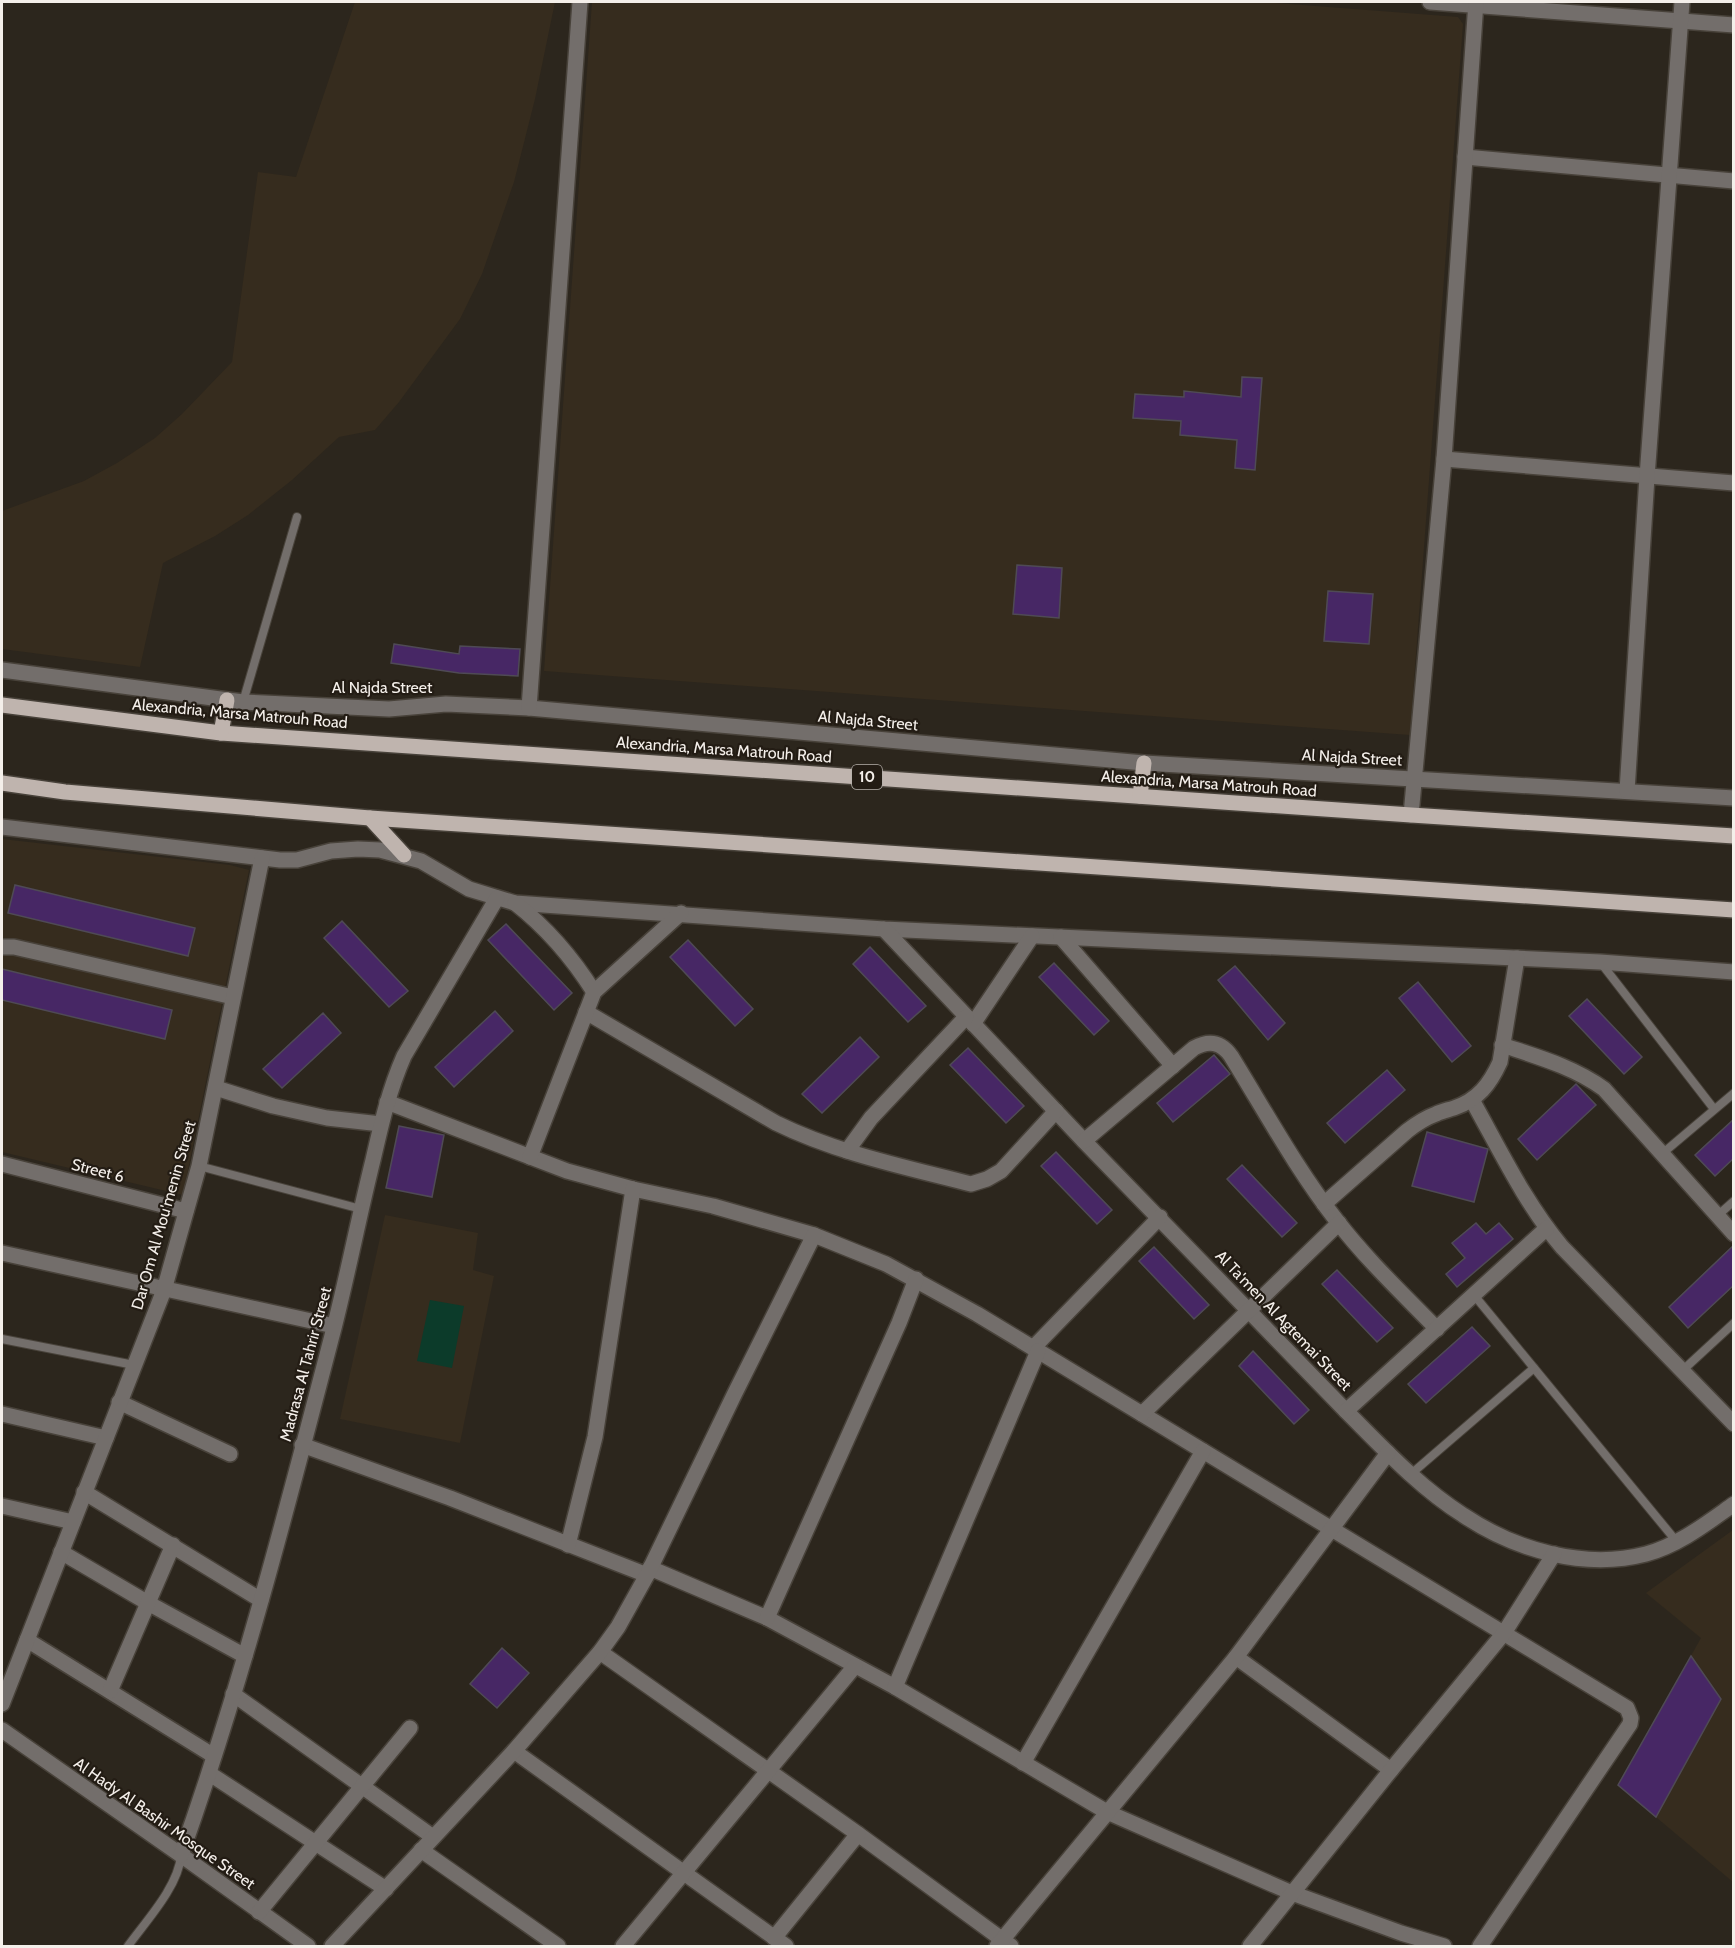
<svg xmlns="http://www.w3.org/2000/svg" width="1735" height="1948" font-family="Cabin,sans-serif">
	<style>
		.built { fill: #362c1e }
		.green { fill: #0c3b2a }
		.building { fill: #472765; stroke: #4f4a55; stroke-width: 1.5 }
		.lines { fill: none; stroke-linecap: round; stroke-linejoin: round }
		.service-casing { stroke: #48423a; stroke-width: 10 }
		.minor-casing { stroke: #48423a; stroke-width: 18 }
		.primary-casing { stroke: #48423a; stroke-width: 18 }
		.service { stroke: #736e6b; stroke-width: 8 }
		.minor { stroke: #736e6b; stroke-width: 15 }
		.primary { stroke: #bfb4ae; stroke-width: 15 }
		.labels { text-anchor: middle; stroke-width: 4.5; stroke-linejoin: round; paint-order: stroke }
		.shield { fill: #231c14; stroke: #b5b0aa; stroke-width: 1.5 }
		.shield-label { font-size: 15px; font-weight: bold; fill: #f4efea }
		.street-label { font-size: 16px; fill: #f4efea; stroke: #231c14 }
	</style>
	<rect width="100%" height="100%" fill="#2c261d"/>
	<g class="built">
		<polygon points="355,2 555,2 535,99 514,182 482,274 460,319 399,402 375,430 339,437 292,480 248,515 215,536 163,563 140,667 2,649 2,511 84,481 117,463 155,438 182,414 232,362 258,172 296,177"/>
		<polygon points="592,2 1262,2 1458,17 1463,24 1410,735 544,671"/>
		<polygon points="2,839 230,865 249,870 183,1195 2,1152"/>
		<polygon points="385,1215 478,1233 473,1270 494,1276 460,1443 340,1419"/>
		<polygon points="1733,1530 1733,1882 1618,1785 1701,1638 1646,1593"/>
	</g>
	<polygon class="green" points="430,1300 464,1306 452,1368 417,1361"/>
	<g class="building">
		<polygon points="1242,377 1262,378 1255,470 1235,468 1237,440 1180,435 1181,421 1133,418 1135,394 1184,397 1184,391 1241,397"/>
		<polygon points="1017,565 1062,568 1059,618 1013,614"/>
		<polygon points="1328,591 1373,594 1369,644 1324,641"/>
		<polygon points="394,644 459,654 460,646 520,649 518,676 459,673 391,663"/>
		<polygon points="15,885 195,928 188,956 8,913"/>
		<polygon points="342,921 408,991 389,1007 324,938"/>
		<polygon points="506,924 572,993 554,1010 488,940"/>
		<polygon points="688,940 753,1009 735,1026 670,957"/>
		<polygon points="870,947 926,1006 908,1022 853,964"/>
		<polygon points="1054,963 1109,1021 1094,1035 1039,977"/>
		<polygon points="1235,966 1285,1023 1268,1040 1218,980"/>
		<polygon points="2,969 172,1010 165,1039 2,1000"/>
		<polygon points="1418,982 1471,1046 1452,1062 1399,998"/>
		<polygon points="1587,999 1642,1057 1624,1074 1569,1016"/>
		<polygon points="495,1011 513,1031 454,1087 435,1067"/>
		<polygon points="323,1013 341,1033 282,1088 263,1069"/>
		<polygon points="860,1037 879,1057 822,1113 802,1094"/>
		<polygon points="968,1048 1024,1106 1006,1123 950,1065"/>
		<polygon points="1214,1055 1230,1074 1173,1122 1157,1103"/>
		<polygon points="1387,1070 1405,1090 1345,1143 1327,1123"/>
		<polygon points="1576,1084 1596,1105 1537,1160 1518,1139"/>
		<polygon points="1734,1119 1734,1158 1715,1176 1695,1155"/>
		<polygon points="399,1126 444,1135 432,1197 386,1188"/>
		<polygon points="1427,1132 1488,1149 1474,1202 1412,1186"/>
		<polygon points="1056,1152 1112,1210 1097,1224 1041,1166"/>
		<polygon points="1242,1165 1297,1223 1282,1237 1227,1179"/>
		<polygon points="1476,1223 1486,1234 1499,1223 1513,1239 1457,1287 1446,1274 1465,1258 1452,1243"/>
		<polygon points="1734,1245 1734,1285 1688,1328 1669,1307"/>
		<polygon points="1154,1247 1209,1305 1194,1319 1139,1261"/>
		<polygon points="1337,1270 1393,1328 1377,1342 1322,1284"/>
		<polygon points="1472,1327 1490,1346 1426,1403 1408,1384"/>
		<polygon points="1253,1351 1309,1410 1294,1424 1239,1366"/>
		<polygon points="502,1648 529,1673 497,1708 470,1684"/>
		<polygon points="1691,1656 1721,1699 1656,1817 1618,1785"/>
	</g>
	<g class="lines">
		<defs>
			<g id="service">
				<polyline points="243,702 297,517"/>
				<polyline points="1601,963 1714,1109"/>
				<polyline points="1663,1153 1734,1093"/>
				<polyline points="199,1166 361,1209"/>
				<polyline points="1717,1216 1734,1201"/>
				<polyline points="1474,1295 1677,1542"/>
				<polyline points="2,1339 134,1365"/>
				<polyline points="1683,1370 1734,1323"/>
				<polyline points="1411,1474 1534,1368"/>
				<path d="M128 1946C146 1921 178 1887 181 1856"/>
			</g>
			<g id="minor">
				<polyline points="1430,2 1734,25"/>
				<polyline points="1465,157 1734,181"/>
				<polyline points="1444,459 1734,483"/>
				<polyline points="2,670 243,702 389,709 446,704 529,708 1144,763 1734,798"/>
				<polyline points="529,708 580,2"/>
				<polyline points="1627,791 1647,477 1682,2"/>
				<polyline points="1411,815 1444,459 1476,2"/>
				<polyline points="2,827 280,860 297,860 331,851 358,849 380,850 421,861 469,889 515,903 884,929 1600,962 1734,972"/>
				<path d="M515 903C547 928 572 957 594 992"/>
				<path d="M884 929 1084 1141 1346 1411C1383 1448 1419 1487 1463 1515 1515 1550 1584 1570 1646 1554 1679 1545 1707 1523 1734 1504"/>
				<polyline points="1061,937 1173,1066"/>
				<polyline points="2,947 14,947 233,997"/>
				<path d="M586 1012 776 1123C837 1153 905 1167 971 1184L987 1179 1001 1171 1056 1111"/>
				<polyline points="973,1024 1032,936"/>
				<path d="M1502 1045C1538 1057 1574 1067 1604 1089L1734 1234"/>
				<polyline points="216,1088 273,1106 327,1118 381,1124"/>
				<path d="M1472 1100C1500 1150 1525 1203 1562 1247L1734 1424"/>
				<polyline points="387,1102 567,1171 633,1189 713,1206 814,1235 886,1264 977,1314 1627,1708 1631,1718 1630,1724 1480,1946"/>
				<path d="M1084 1141 1194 1048C1209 1040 1221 1042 1231 1056 1265 1111 1297 1170 1337 1221 1367 1260 1403 1294 1437 1329"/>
				<polyline points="847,1151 871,1118 966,1017"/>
				<polyline points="530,1157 594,992 681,913"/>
				<polyline points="2,1164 186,1211"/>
				<path d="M1324 1204 1407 1131C1416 1124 1425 1118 1436 1114 1442 1111 1448 1110 1454 1108 1478 1100 1490 1084 1500 1062L1517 958"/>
				<polyline points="2,1253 334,1326"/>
				<polyline points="1033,1348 1160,1217"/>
				<polyline points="119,1402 230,1454"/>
				<polyline points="1346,1411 1547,1228"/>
				<polyline points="2,1414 106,1438"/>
				<polyline points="1142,1414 1339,1223"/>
				<polyline points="302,1445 450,1498 647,1575"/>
				<polyline points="84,1492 261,1600"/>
				<polyline points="2,1506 73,1522"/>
				<polyline points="568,1545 595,1437 633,1189"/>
				<polyline points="61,1552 148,1603 245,1656"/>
				<polyline points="650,1568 767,1618 895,1687 1107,1812 1292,1893 1401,1933 1444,1946"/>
				<polyline points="767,1618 899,1323 916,1279"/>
				<polyline points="27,1640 214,1756"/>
				<polyline points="600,1652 858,1834 1011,1946"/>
				<polyline points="1236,1657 1391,1770"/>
				<polyline points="895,1687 1038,1351"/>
				<polyline points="110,1691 173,1545"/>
				<polyline points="233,1694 433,1837"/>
				<polyline points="2,1704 164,1290 199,1166 262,858"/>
				<polyline points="2,1730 181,1855 308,1946"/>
				<polyline points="514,1751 786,1946"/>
				<polyline points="1023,1763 1203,1451"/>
				<polyline points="210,1774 386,1889"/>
				<polyline points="421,1850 558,1946"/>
				<path d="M181 1855C242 1683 288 1505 334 1328 348 1273 359 1216 373 1160 381 1125 389 1090 404 1056L497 898"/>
				<polyline points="259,1912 410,1728"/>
				<polyline points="774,1938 858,1834"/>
				<polyline points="332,1946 514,1751 600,1652 618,1627 647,1575 735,1393 814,1235"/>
				<polyline points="623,1946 855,1666"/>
				<polyline points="997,1946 1236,1657 1388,1453"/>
				<polyline points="1250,1946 1391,1770 1504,1633 1554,1554"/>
			</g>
			<g id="primary">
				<polyline points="2,705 221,733 1411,815 1734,836"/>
				<polyline points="221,733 227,700"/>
				<polyline points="2,783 65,792 370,818 1734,910"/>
				<polyline points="1140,796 1144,763"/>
				<polyline points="370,818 404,855"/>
			</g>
		</defs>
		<use href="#service" class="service-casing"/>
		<use href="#minor" class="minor-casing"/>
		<use href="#primary" class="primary-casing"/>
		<use href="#service" class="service"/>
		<use href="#minor" class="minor"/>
		<use href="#primary" class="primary"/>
	</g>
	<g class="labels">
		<rect class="shield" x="852" y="765" width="30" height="24" rx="4.5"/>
		<g class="shield-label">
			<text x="867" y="782">10</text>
		</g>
		<g class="street-label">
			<text x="382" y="693">Al Najda Street</text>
			<text transform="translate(240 713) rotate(5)" y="6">Alexandria, Marsa Matrouh Road</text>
			<text transform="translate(868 720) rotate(5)" y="6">Al Najda Street</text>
			<text transform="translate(724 749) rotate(4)" y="6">Alexandria, Marsa Matrouh Road</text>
			<text transform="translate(1352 757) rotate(3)" y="6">Al Najda Street</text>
			<text transform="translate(1209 783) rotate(4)" y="6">Alexandria, Marsa Matrouh Road</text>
			<text transform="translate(98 1170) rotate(14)" y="6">Street 6</text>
			<text transform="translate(163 1215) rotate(-74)" y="6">Dar Om Al Mou'menin Street</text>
			<text transform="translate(1284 1320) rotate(46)" y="6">Al Ta'men Al Agtemai Street</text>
			<text transform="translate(305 1364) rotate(-75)" y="6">Madrasa Al Tahrir Street</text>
			<text transform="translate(165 1823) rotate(35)" y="6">Al Hady Al Bashir Mosque Street</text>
		</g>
	</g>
	<rect width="1735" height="1948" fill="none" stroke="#f4efea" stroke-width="6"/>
</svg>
